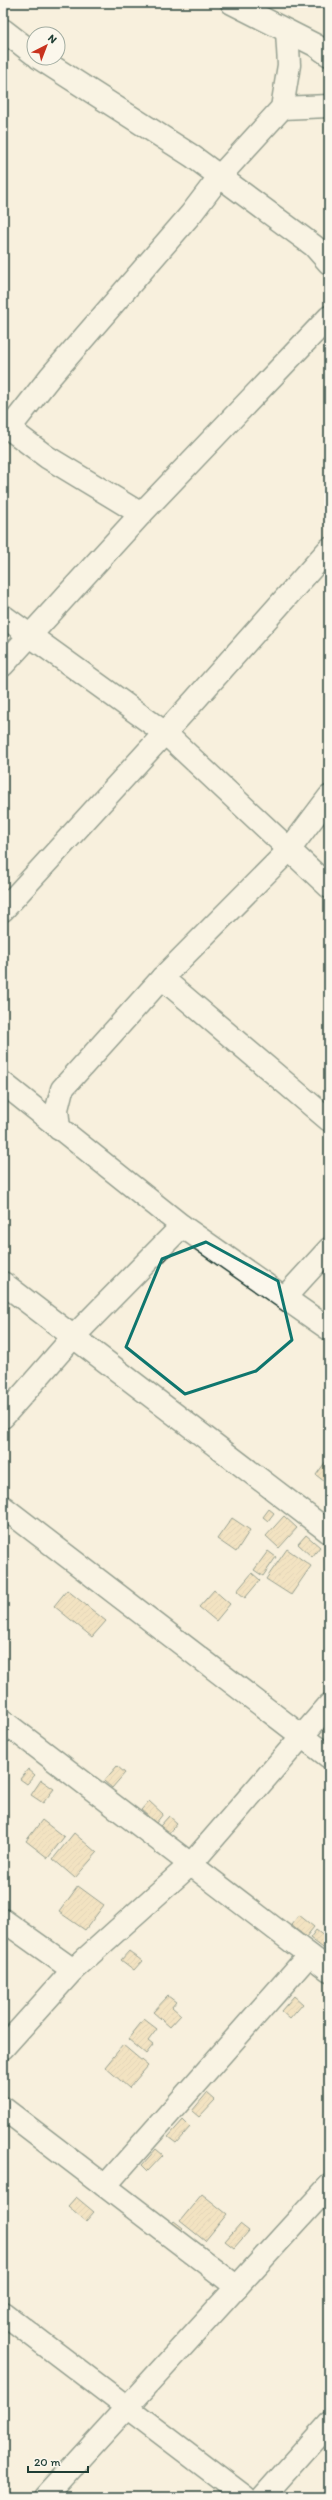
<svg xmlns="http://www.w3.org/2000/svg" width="332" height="2500" font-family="Itim,sans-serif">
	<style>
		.building { fill: url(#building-hatch); stroke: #1f3d34 }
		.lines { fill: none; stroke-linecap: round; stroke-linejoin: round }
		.minor-casing { stroke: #1f3d34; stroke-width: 25 }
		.minor { stroke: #fbf7ec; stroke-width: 22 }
		.marked { fill: none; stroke: #0f766e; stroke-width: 3; stroke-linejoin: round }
	</style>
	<defs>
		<pattern id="building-hatch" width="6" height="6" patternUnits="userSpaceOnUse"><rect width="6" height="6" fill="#ecd2a1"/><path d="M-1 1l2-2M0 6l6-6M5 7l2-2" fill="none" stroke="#cab58b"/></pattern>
	</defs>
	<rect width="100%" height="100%" fill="#f8f0dd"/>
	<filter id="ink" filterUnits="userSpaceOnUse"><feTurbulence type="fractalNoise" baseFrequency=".025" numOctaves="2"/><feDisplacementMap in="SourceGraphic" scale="8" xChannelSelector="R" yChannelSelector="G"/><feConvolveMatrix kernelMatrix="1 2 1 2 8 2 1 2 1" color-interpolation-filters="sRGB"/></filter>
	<g filter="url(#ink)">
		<g class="building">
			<polygon points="329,1457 329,1485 316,1475"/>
			<polygon points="269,1509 274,1513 268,1521 263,1517"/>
			<polygon points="284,1516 297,1528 279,1548 266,1536"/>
			<polygon points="232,1518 250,1530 236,1552 217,1539"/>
			<polygon points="306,1535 320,1547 312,1557 298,1544"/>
			<polygon points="287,1549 311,1566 291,1595 266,1579"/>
			<polygon points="268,1551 276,1557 263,1576 254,1570"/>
			<polygon points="252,1573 260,1580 245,1598 237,1591"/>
			<polygon points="67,1590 106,1621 92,1637 54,1606"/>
			<polygon points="214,1590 230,1604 216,1621 199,1607"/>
			<polygon points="117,1766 125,1773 112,1788 104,1781"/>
			<polygon points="28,1769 35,1775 27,1784 20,1779"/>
			<polygon points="41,1780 54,1789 43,1803 31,1795"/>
			<polygon points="149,1801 163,1814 156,1823 141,1810"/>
			<polygon points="169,1816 177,1823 168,1834 160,1826"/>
			<polygon points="42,1820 64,1837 48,1858 26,1841"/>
			<polygon points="74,1833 97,1853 75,1878 53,1859"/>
			<polygon points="78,1886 104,1905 85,1930 59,1912"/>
			<polygon points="299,1915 314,1927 306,1937 291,1925"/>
			<polygon points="316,1930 329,1940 327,1951 310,1938"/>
			<polygon points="129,1951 142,1961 134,1970 121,1960"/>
			<polygon points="168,1996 176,2002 172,2007 181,2015 170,2027 153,2012"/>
			<polygon points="294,1996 303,2004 290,2019 281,2011"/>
			<polygon points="144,2019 157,2029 148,2041 153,2045 146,2054 128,2039"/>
			<polygon points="123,2045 148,2066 129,2088 105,2067"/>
			<polygon points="207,2093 215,2100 199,2117 192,2111"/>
			<polygon points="183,2120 190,2127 176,2143 168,2137"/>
			<polygon points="156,2149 163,2155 148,2171 142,2165"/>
			<polygon points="202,2194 227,2214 205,2241 180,2221"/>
			<polygon points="76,2197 94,2212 86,2221 68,2206"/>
			<polygon points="174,2221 183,2228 178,2233 170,2226"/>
			<polygon points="240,2224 249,2231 234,2248 225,2241"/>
		</g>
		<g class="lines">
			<defs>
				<g id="minor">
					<polyline points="232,3 315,45 329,55"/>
					<polyline points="3,30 34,54"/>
					<polyline points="39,58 192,156 314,246 329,263"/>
					<polyline points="282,108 329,106"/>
					<polyline points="3,424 47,457 141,514"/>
					<polyline points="9,429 50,377 191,214 220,176 282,108 289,65 287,31"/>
					<polyline points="3,616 165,733 329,887"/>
					<polyline points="3,665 141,514 329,317"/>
					<polyline points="3,910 194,701 329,549"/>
					<polyline points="162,978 329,1120"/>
					<polyline points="3,1083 182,1226 329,1329"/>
					<polyline points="59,1129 57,1109 62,1089 162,978 289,850 329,797"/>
					<polyline points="3,1283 329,1532"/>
					<polyline points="285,1297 329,1249"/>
					<polyline points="3,1417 74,1336 182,1226"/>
					<polyline points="3,1507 329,1757"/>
					<polyline points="3,1721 329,1970"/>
					<polyline points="3,1920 73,1970"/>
					<polyline points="3,2048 73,1970 192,1863 329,1705"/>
					<polyline points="3,2108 237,2287"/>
					<polyline points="105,2186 309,1955"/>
					<polyline points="3,2313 245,2497"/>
					<polyline points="45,2497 329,2186"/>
					<polyline points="263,2497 329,2423"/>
				</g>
			</defs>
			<use href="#minor" class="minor-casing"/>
			<use href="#minor" class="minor"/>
		</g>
	</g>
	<path d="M0 0H332V2500H0ZM206 1242 278 1281 292 1340 256 1371 185 1394 126 1347 162 1259Z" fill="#f8f0dd" fill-opacity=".55" fill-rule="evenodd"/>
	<path class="marked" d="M206 1242 278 1281 292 1340 256 1371 185 1394 126 1347 162 1259Z"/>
	<rect width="332" height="2500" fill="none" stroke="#fbf7ec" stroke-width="16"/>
	<rect x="8" y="8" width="316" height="2484" fill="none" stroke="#1f3d34" stroke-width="1.5" filter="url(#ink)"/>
	<g transform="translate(46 46) rotate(42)"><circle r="19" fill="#fbf7ec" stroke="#a3ada2"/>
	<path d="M0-3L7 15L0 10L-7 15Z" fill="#c8321e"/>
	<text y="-6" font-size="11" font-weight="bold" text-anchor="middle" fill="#1f3d34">N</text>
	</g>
	<path d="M28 2466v6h60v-6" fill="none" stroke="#1f3d34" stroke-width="2"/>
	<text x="34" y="2466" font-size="12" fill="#1f3d34" stroke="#fbf7ec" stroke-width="3" paint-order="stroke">20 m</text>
</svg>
